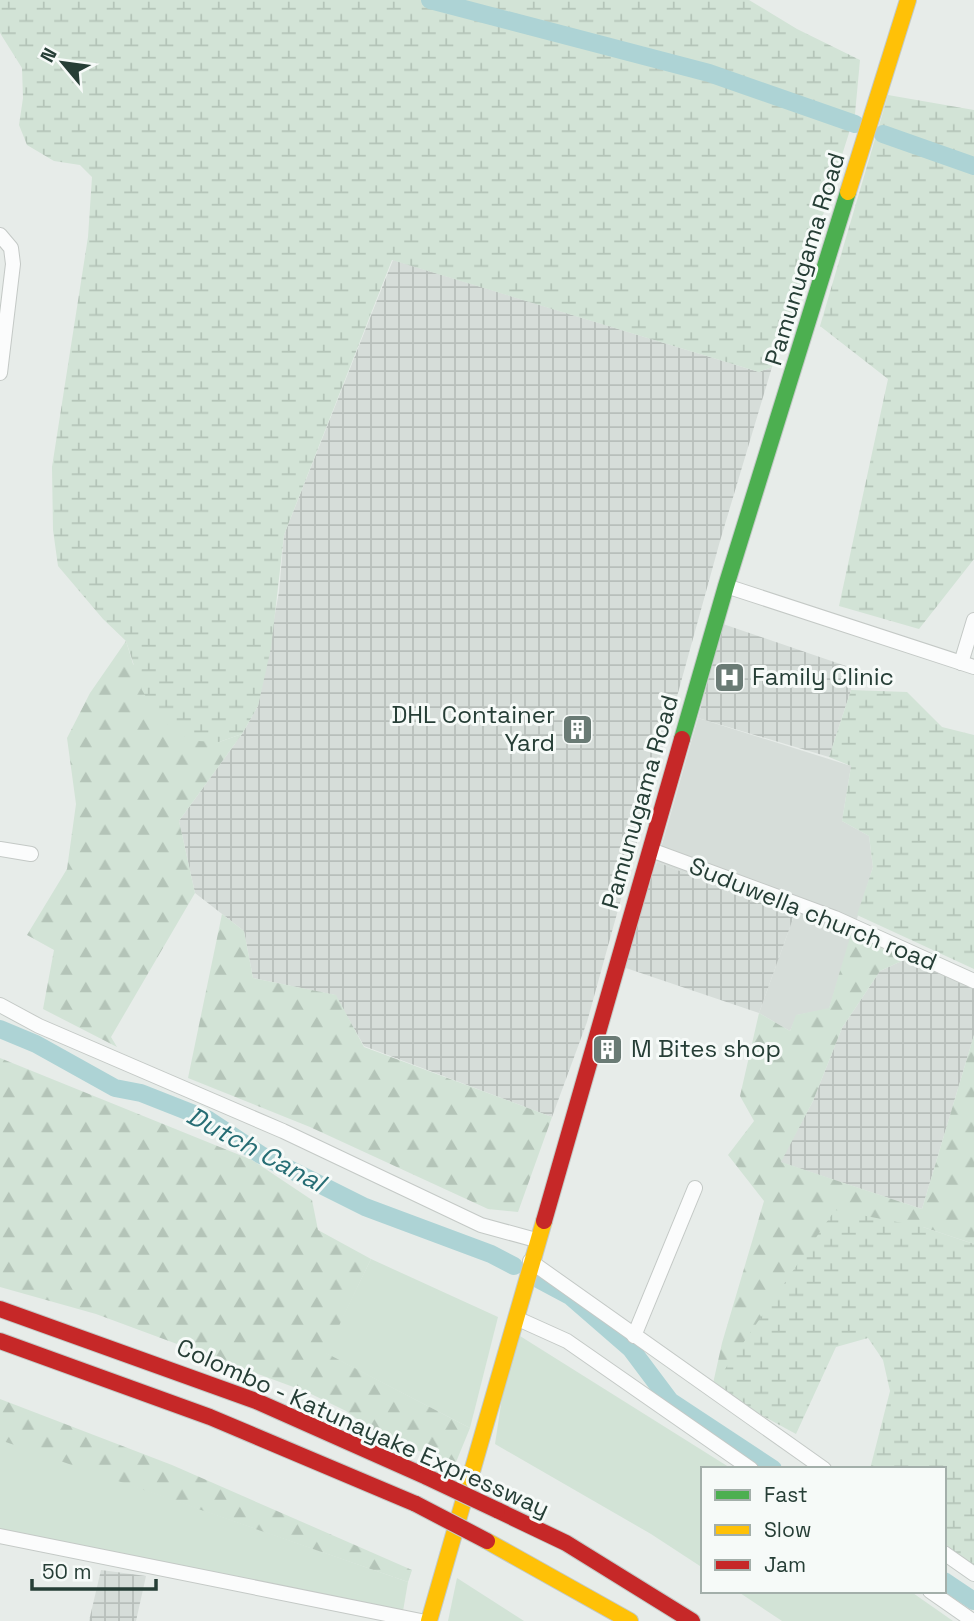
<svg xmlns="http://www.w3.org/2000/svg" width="974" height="1621" font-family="'Space Grotesk',sans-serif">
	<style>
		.built { fill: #d6ddd9 }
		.industrial { fill: url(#industrial-grid) }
		.green { fill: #d2e3d6 }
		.forest { fill: url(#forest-firs) }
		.wetland { fill: url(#wetland-marsh) }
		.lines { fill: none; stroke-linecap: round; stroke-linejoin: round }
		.canal { stroke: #add3d5; stroke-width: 18 }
		.street-casing { stroke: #c4c9c6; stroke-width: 16 }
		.fast-casing { stroke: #c3cac7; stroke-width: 18 }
		.slow-casing { stroke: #c3cac7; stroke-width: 18 }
		.jam-casing { stroke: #c3cac7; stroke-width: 18 }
		.street { stroke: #fbfcfc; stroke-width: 14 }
		.fast { stroke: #4caf50; stroke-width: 16 }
		.slow { stroke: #ffc107; stroke-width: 16 }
		.jam { stroke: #c62828; stroke-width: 16 }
		.jam-bridge-casing { stroke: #c3cac7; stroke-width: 18; stroke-linecap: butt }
		.jam-bridge { stroke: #c62828; stroke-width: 16 }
		.labels { text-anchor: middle; stroke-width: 6; stroke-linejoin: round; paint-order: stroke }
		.street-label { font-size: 24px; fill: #263e36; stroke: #f6faf8 }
		.poi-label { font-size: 24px; fill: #263e36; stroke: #f6faf8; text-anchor: start }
		.water-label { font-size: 26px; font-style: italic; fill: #266d74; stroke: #f6faf8 }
	</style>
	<defs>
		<pattern id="industrial-grid" width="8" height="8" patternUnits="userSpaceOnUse" patternTransform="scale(1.75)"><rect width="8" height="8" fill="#d6ddd9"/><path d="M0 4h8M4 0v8" fill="none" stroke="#b8bfbb"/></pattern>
		<pattern id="forest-firs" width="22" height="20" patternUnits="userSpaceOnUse" patternTransform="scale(1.75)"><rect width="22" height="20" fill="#d2e3d6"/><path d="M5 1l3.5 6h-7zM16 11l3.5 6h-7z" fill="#b4c4b8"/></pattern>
		<pattern id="wetland-marsh" width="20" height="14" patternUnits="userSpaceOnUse" patternTransform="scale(1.75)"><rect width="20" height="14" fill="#d2e3d6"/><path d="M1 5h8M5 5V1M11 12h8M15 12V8" fill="none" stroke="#b4c4b8"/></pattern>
	</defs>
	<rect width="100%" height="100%" fill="#e7ece9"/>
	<polygon class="built" points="698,718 851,766 842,821 869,836 873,867 829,1009 797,1015 790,1031 759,1013 794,916 657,862"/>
	<g class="industrial">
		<polygon points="393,260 759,372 772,367 720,541 587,1022 552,1117 364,1046 335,995 253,978 244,931 195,893 179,821 242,734 258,706 279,592 284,535"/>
		<polygon points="723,624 846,666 851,690 829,757 698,718"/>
		<polygon points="657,862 794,916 759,1013 617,965"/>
		<polygon points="906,959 974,989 974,1035 922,1209 780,1162 813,1101 842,1028 880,971"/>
		<polygon points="101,1570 146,1576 136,1621 89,1621"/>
	</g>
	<g class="green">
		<polygon points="371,1259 498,1317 470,1428 325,1353"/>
		<polygon points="512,1331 732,1469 703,1469 703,1568 651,1534 495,1444"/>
		<polygon points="0,1439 408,1582 403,1611 0,1532"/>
		<polygon points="457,1578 524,1621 448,1621"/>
		<polygon points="737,1591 910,1591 953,1621 782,1621"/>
	</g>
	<g class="forest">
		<polygon points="126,641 133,664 219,742 242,734 179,821 195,893 111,1037 117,1047 43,1009 54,950 27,935 67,869 76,804 67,738 90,693"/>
		<polygon points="222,914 244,931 253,978 336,995 364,1047 552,1117 518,1212 488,1209 310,1127 188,1078"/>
		<polygon points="851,934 906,959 880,971 842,1028 813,1101 781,1162 922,1209 974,1035 974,1244 923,1227 712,1388 722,1343 764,1201 728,1155 754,1121 740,1096 759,1013 790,1031 796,1015 829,1008"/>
		<polygon points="0,1058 252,1160 312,1200 318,1230 371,1259 326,1353 470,1428 454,1467 371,1429 346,1411 307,1392 96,1314 0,1287"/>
		<polygon points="0,1399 172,1465 412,1570 408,1582 0,1440"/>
	</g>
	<g class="wetland">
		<polygon points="0,0 749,0 797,29 860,60 855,114 780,351 772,367 759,372 392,260 284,535 271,648 258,706 242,734 219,742 198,741 178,734 156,714 142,690 126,641 103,619 58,566 53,530 52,467 88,237 92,177 80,165 54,161 27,145 19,125 23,98 22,68 0,33"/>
		<polygon points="888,95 974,110 974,559 919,629 839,606 888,379 820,326"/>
		<polygon points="851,690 907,692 942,727 974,735 974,969 857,915 873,867 869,836 842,821 851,766 829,757"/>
		<polygon points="835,1210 923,1227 974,1244 974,1567 944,1543 944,1469 870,1469 890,1391 883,1360 868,1338 836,1347 796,1434 712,1388"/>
	</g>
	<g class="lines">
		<g class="canal">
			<polyline points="430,0 709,73 855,124"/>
			<polyline points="883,134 974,166"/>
			<polyline points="0,1029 36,1044 115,1088 141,1093 207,1119 261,1155 365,1207 491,1254 514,1266"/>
			<polyline points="540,1280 570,1296 631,1349 670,1401 773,1469"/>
			<polyline points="944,1581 974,1601"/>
		</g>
		<defs>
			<g id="street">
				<polyline points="0,235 11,248 13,264 0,373"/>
				<polyline points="726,586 974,667"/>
				<polyline points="961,663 974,620"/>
				<polyline points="0,849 31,854"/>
				<polyline points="651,850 835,918 974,981"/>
				<polyline points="0,1005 39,1026 283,1131 481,1225 536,1240"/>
				<polyline points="530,1261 824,1469"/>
				<polyline points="516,1318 567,1341 751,1469"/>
				<polyline points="634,1336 695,1188"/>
				<polyline points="0,1536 421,1621"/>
				<polyline points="944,1553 974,1574"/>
				<polyline points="930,1591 973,1621"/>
			</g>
			<polyline id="fast" points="682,739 726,586 848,192"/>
			<g id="slow">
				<polyline points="848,192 908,0"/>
				<polyline points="487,1541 630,1621"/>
				<polyline points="429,1621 544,1221"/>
			</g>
			<g id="jam">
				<polyline points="544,1221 682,739"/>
				<polyline points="0,1309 256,1401 427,1477"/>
				<polyline points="0,1341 210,1417 416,1504"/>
				<polyline points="497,1510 566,1543 692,1621"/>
			</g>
		</defs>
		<use href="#street" class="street-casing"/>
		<use href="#fast" class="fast-casing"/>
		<use href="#slow" class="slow-casing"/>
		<use href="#jam" class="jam-casing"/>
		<use href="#street" class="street"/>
		<use href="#fast" class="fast"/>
		<use href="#slow" class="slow"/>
		<use href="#jam" class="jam"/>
		<defs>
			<g id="jam-bridge">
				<polyline points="427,1477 497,1510"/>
				<polyline points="416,1504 487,1541"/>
			</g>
		</defs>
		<use href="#jam-bridge" class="jam-bridge-casing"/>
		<use href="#jam-bridge" class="jam-bridge"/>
	</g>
	<defs>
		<symbol id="hospital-square" viewBox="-11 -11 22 22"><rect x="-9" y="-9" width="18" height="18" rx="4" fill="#6a7b75" stroke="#f6faf8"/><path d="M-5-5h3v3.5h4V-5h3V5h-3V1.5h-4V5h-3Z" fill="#fff"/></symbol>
		<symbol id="building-square" viewBox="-11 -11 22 22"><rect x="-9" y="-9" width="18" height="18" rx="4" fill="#6a7b75" stroke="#f6faf8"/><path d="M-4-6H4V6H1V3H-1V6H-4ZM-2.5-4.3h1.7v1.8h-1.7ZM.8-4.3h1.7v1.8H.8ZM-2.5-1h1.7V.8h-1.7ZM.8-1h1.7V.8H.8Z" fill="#fff"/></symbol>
	</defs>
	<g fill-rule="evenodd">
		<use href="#hospital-square" x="712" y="660" width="35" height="35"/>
		<use href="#building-square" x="560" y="712" width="35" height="35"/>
		<use href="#building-square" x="590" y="1032" width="35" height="35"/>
	</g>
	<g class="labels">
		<g class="street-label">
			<text transform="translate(805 259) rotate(-73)" y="8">Pamunugama Road</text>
			<text transform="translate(640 802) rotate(-74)" y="8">Pamunugama Road</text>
			<text transform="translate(813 914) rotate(22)" y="8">Suduwella church road</text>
			<text transform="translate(363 1428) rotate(24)" y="8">Colombo - Katunayake Expressway</text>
		</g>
		<g class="poi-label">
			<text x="752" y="685">Family Clinic</text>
			<text x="555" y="723" text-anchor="end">DHL Container<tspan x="555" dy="28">Yard</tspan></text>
			<text x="631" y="1057">M Bites shop</text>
		</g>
		<g class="water-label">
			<text transform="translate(256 1149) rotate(28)" y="9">Dutch Canal</text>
		</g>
	</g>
	<rect x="701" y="1467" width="245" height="126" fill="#f6faf8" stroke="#a3afaa" stroke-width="2"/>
	<rect x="715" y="1490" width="35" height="10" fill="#4caf50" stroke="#a3afaa" stroke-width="2"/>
	<text x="764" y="1502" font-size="21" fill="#263e36">Fast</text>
	<rect x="715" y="1525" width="35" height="10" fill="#ffc107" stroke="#a3afaa" stroke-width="2"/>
	<text x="764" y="1537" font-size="21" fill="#263e36">Slow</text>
	<rect x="715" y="1560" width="35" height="10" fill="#c62828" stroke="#a3afaa" stroke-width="2"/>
	<text x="764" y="1572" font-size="21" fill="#263e36">Jam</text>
	<g transform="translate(63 63) rotate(299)" stroke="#f6faf8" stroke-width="5" paint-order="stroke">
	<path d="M0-5L12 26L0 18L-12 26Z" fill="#263e36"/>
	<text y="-10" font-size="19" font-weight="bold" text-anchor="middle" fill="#263e36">N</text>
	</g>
	<path d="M32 1579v10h124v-10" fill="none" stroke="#263e36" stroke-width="3.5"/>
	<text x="42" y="1579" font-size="21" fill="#263e36" stroke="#f6faf8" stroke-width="5" paint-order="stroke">50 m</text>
</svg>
